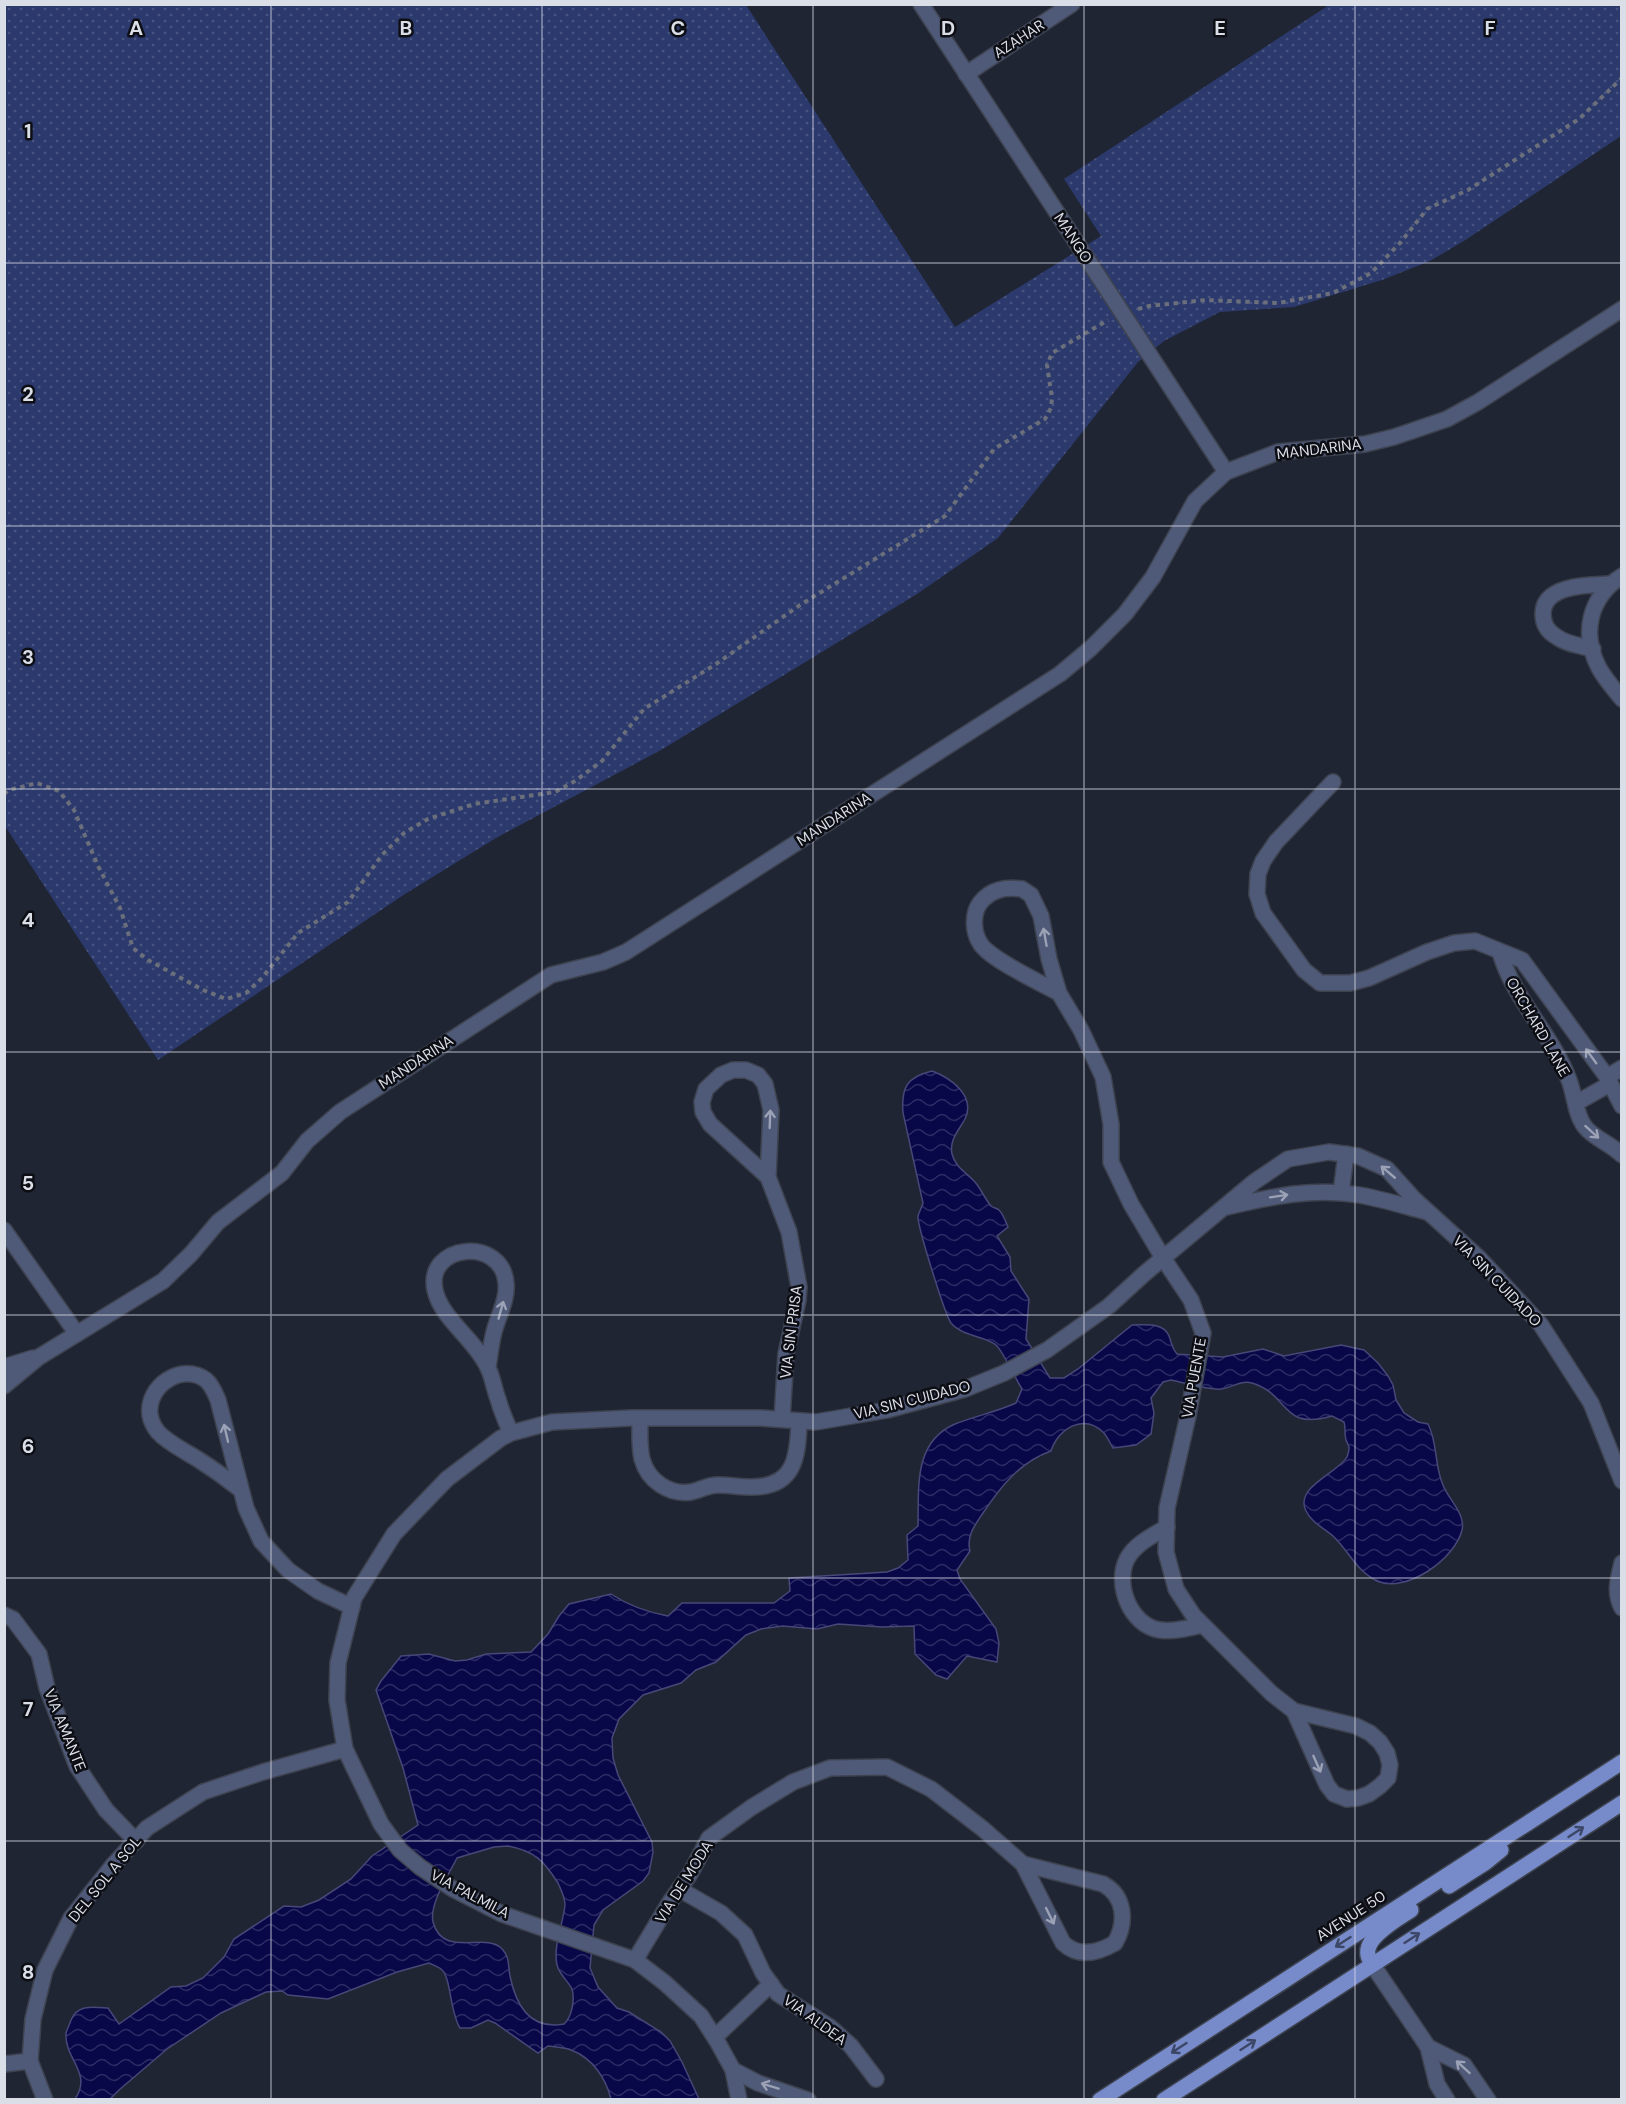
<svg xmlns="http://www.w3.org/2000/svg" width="1626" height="2104" font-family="'DM Sans',sans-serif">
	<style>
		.grass { fill: url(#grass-dots) }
		.water { fill: url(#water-waves); stroke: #474878; stroke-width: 1.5; fill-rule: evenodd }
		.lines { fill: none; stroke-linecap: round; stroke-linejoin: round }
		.minor-casing { stroke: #3e4350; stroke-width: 18 }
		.major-casing { stroke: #3e4350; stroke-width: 18 }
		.path { stroke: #6b6f7b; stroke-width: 4; stroke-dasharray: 4.5 4.5; stroke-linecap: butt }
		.minor { stroke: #4f5978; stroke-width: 15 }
		.major { stroke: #778bca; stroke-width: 15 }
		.oneway { stroke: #9ba2b5 }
		.oneway2 { stroke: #3c4666 }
		.grid { fill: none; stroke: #dadee7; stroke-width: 1.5; stroke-opacity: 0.55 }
		.labels { text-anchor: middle; stroke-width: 5; stroke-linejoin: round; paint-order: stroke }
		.street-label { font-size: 15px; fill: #dadee7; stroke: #0c0e14 }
		.grid-label { font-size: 20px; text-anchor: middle; font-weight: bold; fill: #dadee7; stroke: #0c0e14; stroke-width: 5; stroke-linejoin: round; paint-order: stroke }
	</style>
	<defs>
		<pattern id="grass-dots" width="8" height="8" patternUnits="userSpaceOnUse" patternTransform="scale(1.5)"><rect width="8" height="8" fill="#2b396c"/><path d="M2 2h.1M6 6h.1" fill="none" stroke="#495581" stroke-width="1.8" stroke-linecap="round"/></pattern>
		<pattern id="water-waves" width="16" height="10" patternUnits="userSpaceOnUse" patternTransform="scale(1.5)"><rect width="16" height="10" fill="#080849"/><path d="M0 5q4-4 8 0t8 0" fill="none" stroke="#2b2c63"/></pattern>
	</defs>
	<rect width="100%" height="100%" fill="#202533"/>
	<polygon class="grass" points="4,5 746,5 955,327 1101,236 1064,179 1329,5 1621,5 1621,136 1467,239 1430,261 1382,280 1294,307 1220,312 1164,341 1138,362 998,538 917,594 661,750 496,838 405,894 158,1060 5,826"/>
	<path class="water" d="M932 1071C951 1078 976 1096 965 1119 959 1130 949 1140 952 1154 955 1167 967 1173 975 1182 981 1189 985 1199 991 1206 993 1208 997 1208 999 1210 1003 1214 1006 1222 1008 1227L997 1236 1010 1257 1011 1271 1029 1299 1026 1339 1050 1378H1064L1078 1369 1132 1325C1145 1325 1163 1322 1169 1336 1172 1343 1171 1347 1177 1354L1223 1357 1263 1349 1284 1356 1341 1345 1364 1350 1378 1363 1388 1376 1393 1385 1396 1400 1404 1413 1418 1422 1428 1424C1438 1443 1434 1465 1443 1485 1448 1499 1466 1514 1462 1530 1455 1559 1406 1594 1377 1581 1356 1571 1349 1551 1333 1536 1324 1528 1312 1523 1306 1511 1294 1487 1338 1473 1347 1457 1348 1454 1349 1451 1349 1448 1349 1445 1347 1443 1346 1440 1344 1434 1346 1428 1344 1422L1332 1416C1280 1431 1291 1395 1252 1383 1240 1380 1232 1388 1221 1389 1212 1391 1182 1382 1171 1380L1163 1382 1151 1398 1154 1413 1151 1434 1136 1445 1113 1448C1110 1443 1107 1436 1103 1432 1083 1413 1058 1429 1051 1451 1020 1462 1001 1486 983 1513 975 1525 966 1536 970 1551L957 1570 960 1579 996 1629 999 1643 997 1662 967 1656 947 1679 936 1675 915 1654 914 1626 882 1627 838 1624 817 1629 783 1626 761 1629 746 1635 716 1662 696 1670 681 1683 643 1695 619 1719 612 1738 613 1758 618 1775 652 1842 653 1852 649 1873 643 1881 603 1910 594 1925 590 1968 598 1987 617 2008 629 2012 661 2032 670 2041 682 2062 699 2099H611C606 2079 593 2058 571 2050 565 2047 555 2047 548 2046L538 2053 495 2023 488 2020 471 2028H460C450 2013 451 1978 442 1970 439 1967 433 1965 429 1963L397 1972 328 1999 288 1995 282 1991 266 1992 221 2013 167 2049 119 2090 110 2099H75C93 2073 64 2059 66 2033 67 2029 70 2024 71 2020 78 2004 93 2007 108 2008L119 2024 171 1987 186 1986 203 1978 224 1957 234 1939 284 1906 301 1907 319 1900 351 1879 372 1856 418 1825 403 1768 376 1690 381 1681 401 1656 429 1654 455 1661 467 1660 486 1654 531 1652 548 1634 559 1616 569 1604 611 1594C629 1606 647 1612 668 1616L682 1603H774L790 1591 789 1578 887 1572 898 1568 908 1560 907 1535 918 1526C919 1488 913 1442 955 1424 975 1416 996 1412 1016 1403L1022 1389C1016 1380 1003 1351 996 1345 986 1336 963 1337 951 1323 945 1315 917 1225 918 1216 919 1212 922 1207 923 1203L903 1113C901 1087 907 1077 932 1071ZM508 1846C535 1851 544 1861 558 1883 561 1890 565 1897 565 1905 563 1924 553 1946 557 1965 559 1974 568 1981 572 1989 575 1999 572 2017 564 2024 531 2030 516 2006 510 1976 508 1967 510 1958 503 1950 488 1930 443 1960 433 1922 429 1904 449 1874 457 1858L494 1847Z"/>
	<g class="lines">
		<defs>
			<g id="minor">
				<polyline points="921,4 1226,472"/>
				<polyline points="966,74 1072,4"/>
				<path d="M1622 576C1589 597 1581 634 1599 668 1605 679 1614 689 1622 699"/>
				<path d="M1593 649C1582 646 1566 644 1557 637 1548 632 1543 624 1543 614 1543 584 1590 585 1610 584"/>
				<polyline points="1333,782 1276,842 1263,861 1258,874 1257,894 1263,913 1304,970 1320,983 1350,983 1369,978 1427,952 1454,943 1475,941 1522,960 1607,1077 1622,1106"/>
				<path d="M1500 952C1513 999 1552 1034 1569 1080 1575 1095 1575 1114 1585 1127 1595 1139 1611 1144 1622 1155"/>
				<path d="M1059 993C1041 983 989 959 980 943 973 932 972 914 980 903 991 889 1005 887 1022 889L1031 895 1041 916 1049 959 1059 993 1081 1030 1103 1077 1111 1124V1162L1131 1204 1163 1258 1191 1300 1203 1333 1188 1416 1167 1508 1166 1552 1176 1589 1193 1615 1271 1693 1294 1711 1356 1726 1370 1733 1380 1742 1387 1753 1390 1765 1388 1778 1380 1786 1369 1794 1358 1798 1347 1799 1334 1794 1327 1785 1294 1711"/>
				<polyline points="1607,1077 1622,1068"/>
				<polyline points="1576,1103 1610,1084"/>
				<polyline points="768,1177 710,1124 703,1112 702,1102 706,1089 721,1075 733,1070 746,1070 758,1075 765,1084 771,1110 768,1177 789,1232 799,1287 798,1300 786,1354 782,1419"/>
				<polyline points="1341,1193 1346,1154"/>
				<path d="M1227 1207C1270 1197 1314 1187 1359 1195 1382 1199 1404 1206 1427 1212"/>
				<polyline points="4,1230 77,1334"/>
				<polyline points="4,1367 33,1358"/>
				<path d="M488 1367C490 1356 491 1343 494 1332 498 1316 508 1299 506 1283 502 1236 425 1244 435 1290 441 1319 476 1340 488 1368 493 1378 494 1389 498 1399 501 1410 506 1422 511 1433"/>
				<polyline points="4,1386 39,1357 163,1281 191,1254 218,1222 282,1173 307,1141 340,1112 551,975 603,962 626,952 1060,674 1091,648 1125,614 1153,577 1195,501 1226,472 1278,452 1365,444 1394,437 1447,419 1478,402 1622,309"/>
				<path d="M640 1418C640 1431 639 1446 642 1459 648 1481 669 1495 691 1492 700 1490 708 1485 718 1485 729 1485 739 1487 750 1487 795 1488 798 1457 799 1421"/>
				<path d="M241 1490C226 1478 212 1468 196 1458 183 1450 168 1443 158 1432 154 1427 151 1421 150 1415 146 1386 182 1362 206 1380 212 1385 215 1393 218 1400L246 1508 261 1541 288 1570 318 1591 352 1607"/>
				<path d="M1167 1527C1152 1536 1135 1544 1127 1559 1114 1585 1131 1626 1160 1630 1174 1632 1189 1628 1202 1625"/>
				<path d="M1622 1563C1618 1579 1614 1593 1622 1608"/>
				<polyline points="4,1615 13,1619 39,1654 47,1688 77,1766 106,1810 136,1841"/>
				<polyline points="679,1889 721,1913 745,1935 763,1973 778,1994 830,2027 851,2046 876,2079"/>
				<path d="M635 1960 670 1902 690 1874 709 1838 752 1807 793 1782 830 1768 887 1767 931 1789 983 1829 1023 1864 1063 1943C1079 1958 1098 1953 1115 1943 1127 1922 1125 1896 1103 1884L1023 1864"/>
				<polyline points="1372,1964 1428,2047 1437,2084 1447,2100"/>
				<polyline points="715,2037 771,1984"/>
				<polyline points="1428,2047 1464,2065 1488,2100"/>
				<polyline points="4,2064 30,2061"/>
				<polyline points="733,2070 758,2083 808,2100"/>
				<polyline points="45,2100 30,2061 33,2019 45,1970 71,1918 114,1864 147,1828 203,1792 263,1772 345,1749"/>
				<polyline points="739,2100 733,2070 717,2041 701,2016 665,1983 635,1960 502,1914 453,1889 420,1867 400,1850 381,1824 345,1749 337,1700 338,1663 354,1598 394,1534 447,1479 501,1438 511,1433 552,1422 631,1418 760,1418 816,1422 887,1410 965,1389 1004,1373 1047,1350 1109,1306 1144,1274 1254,1182 1288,1159 1329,1152 1358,1156 1387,1169 1414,1199 1480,1259 1541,1325 1591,1403 1622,1481"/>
			</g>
			<g id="major">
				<polyline points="1449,1886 1485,1863 1501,1850"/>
				<path d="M1372 1964C1371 1961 1368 1958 1368 1955 1364 1937 1399 1918 1411 1910"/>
				<polyline points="1100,2100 1622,1762"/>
				<polyline points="1164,2100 1622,1803"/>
			</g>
		</defs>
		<use href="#minor" class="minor-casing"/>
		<use href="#major" class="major-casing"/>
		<g class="path">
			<polyline points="1138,309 1149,306 1206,300 1278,303 1333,293 1371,273 1401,242 1427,209 1468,190 1579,119 1622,78"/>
			<polyline points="4,794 9,790 37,783 59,791 74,810 98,866 120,908 133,948 148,960 203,990 226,999 246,993 262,978 298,933 348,902 382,855 404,833 428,819 474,804 555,792 575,781 602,761 644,709 716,664 800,605 945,516 994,449 1045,419 1051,408 1052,398 1047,365 1052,353 1108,320"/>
		</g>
		<use href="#minor" class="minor"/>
		<use href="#major" class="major"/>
	</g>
	<defs><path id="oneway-shaft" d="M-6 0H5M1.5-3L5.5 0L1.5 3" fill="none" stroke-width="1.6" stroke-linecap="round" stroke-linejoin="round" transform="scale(1.5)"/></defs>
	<g class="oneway">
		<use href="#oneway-shaft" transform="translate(1045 937) rotate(-100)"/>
		<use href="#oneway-shaft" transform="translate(1591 1056) rotate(-126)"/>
		<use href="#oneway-shaft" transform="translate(770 1119) rotate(-88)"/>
		<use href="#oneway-shaft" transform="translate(1592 1132) rotate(42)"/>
		<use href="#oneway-shaft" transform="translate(1388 1172) rotate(-140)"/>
		<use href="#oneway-shaft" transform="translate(1279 1196) rotate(-9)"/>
		<use href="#oneway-shaft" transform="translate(501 1310) rotate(-74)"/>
		<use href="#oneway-shaft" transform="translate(226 1433) rotate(-103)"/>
		<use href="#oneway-shaft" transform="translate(1317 1764) rotate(66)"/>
		<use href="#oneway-shaft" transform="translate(1050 1916) rotate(64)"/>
		<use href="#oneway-shaft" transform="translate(1463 2067) rotate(-138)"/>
		<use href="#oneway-shaft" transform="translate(770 2086) rotate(-163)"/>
	</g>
	<g class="oneway2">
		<use href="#oneway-shaft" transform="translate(1576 1832) rotate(-33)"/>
		<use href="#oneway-shaft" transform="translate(1412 1938) rotate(-33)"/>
		<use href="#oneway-shaft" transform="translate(1343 1942) rotate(147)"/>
		<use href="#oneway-shaft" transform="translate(1248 2045) rotate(-33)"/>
		<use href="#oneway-shaft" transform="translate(1179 2048) rotate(147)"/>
	</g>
	<path class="grid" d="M271 4V2100M542 4V2100M813 4V2100M1084 4V2100M1355 4V2100M4 263H1622M4 526H1622M4 789H1622M4 1052H1622M4 1315H1622M4 1578H1622M4 1841H1622"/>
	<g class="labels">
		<g class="street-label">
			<text transform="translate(1019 39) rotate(-33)" y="5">AZAHAR</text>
			<text transform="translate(1073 238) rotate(57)" y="5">MANGO</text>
			<text transform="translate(1319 449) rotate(-7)" y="5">MANDARINA</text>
			<text transform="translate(834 819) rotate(-33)" y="5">MANDARINA</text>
			<text transform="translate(1538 1027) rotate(60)" y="5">ORCHARD LANE</text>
			<text transform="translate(416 1062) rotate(-33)" y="5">MANDARINA</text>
			<text transform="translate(1497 1281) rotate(46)" y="5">VIA SIN CUIDADO</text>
			<text transform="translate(791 1332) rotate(-83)" y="5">VIA SIN PRISA</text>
			<text transform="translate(1194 1378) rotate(-80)" y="5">VIA PUENTE</text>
			<text transform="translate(912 1400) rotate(-14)" y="5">VIA SIN CUIDADO</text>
			<text transform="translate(65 1730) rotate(68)" y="5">VIA AMANTE</text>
			<text transform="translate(105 1879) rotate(-51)" y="5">DEL SOL A SOL</text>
			<text transform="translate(684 1882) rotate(-58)" y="5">VIA DE MODA</text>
			<text transform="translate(470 1894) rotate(28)" y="5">VIA PALMILA</text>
			<text transform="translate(1351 1916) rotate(-33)" y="5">AVENUE 50</text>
			<text transform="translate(815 2020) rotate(36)" y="5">VIA ALDEA</text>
		</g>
	</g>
	<g class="grid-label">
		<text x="136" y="35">A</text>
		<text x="406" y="35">B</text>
		<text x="678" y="35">C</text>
		<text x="948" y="35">D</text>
		<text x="1220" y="35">E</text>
		<text x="1490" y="35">F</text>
		<text x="28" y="138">1</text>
		<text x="28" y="401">2</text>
		<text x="28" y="664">3</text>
		<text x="28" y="927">4</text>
		<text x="28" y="1190">5</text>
		<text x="28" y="1453">6</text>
		<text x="28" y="1716">7</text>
		<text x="28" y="1979">8</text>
	</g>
	<rect width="1626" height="2104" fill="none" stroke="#dadee7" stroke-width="12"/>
</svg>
